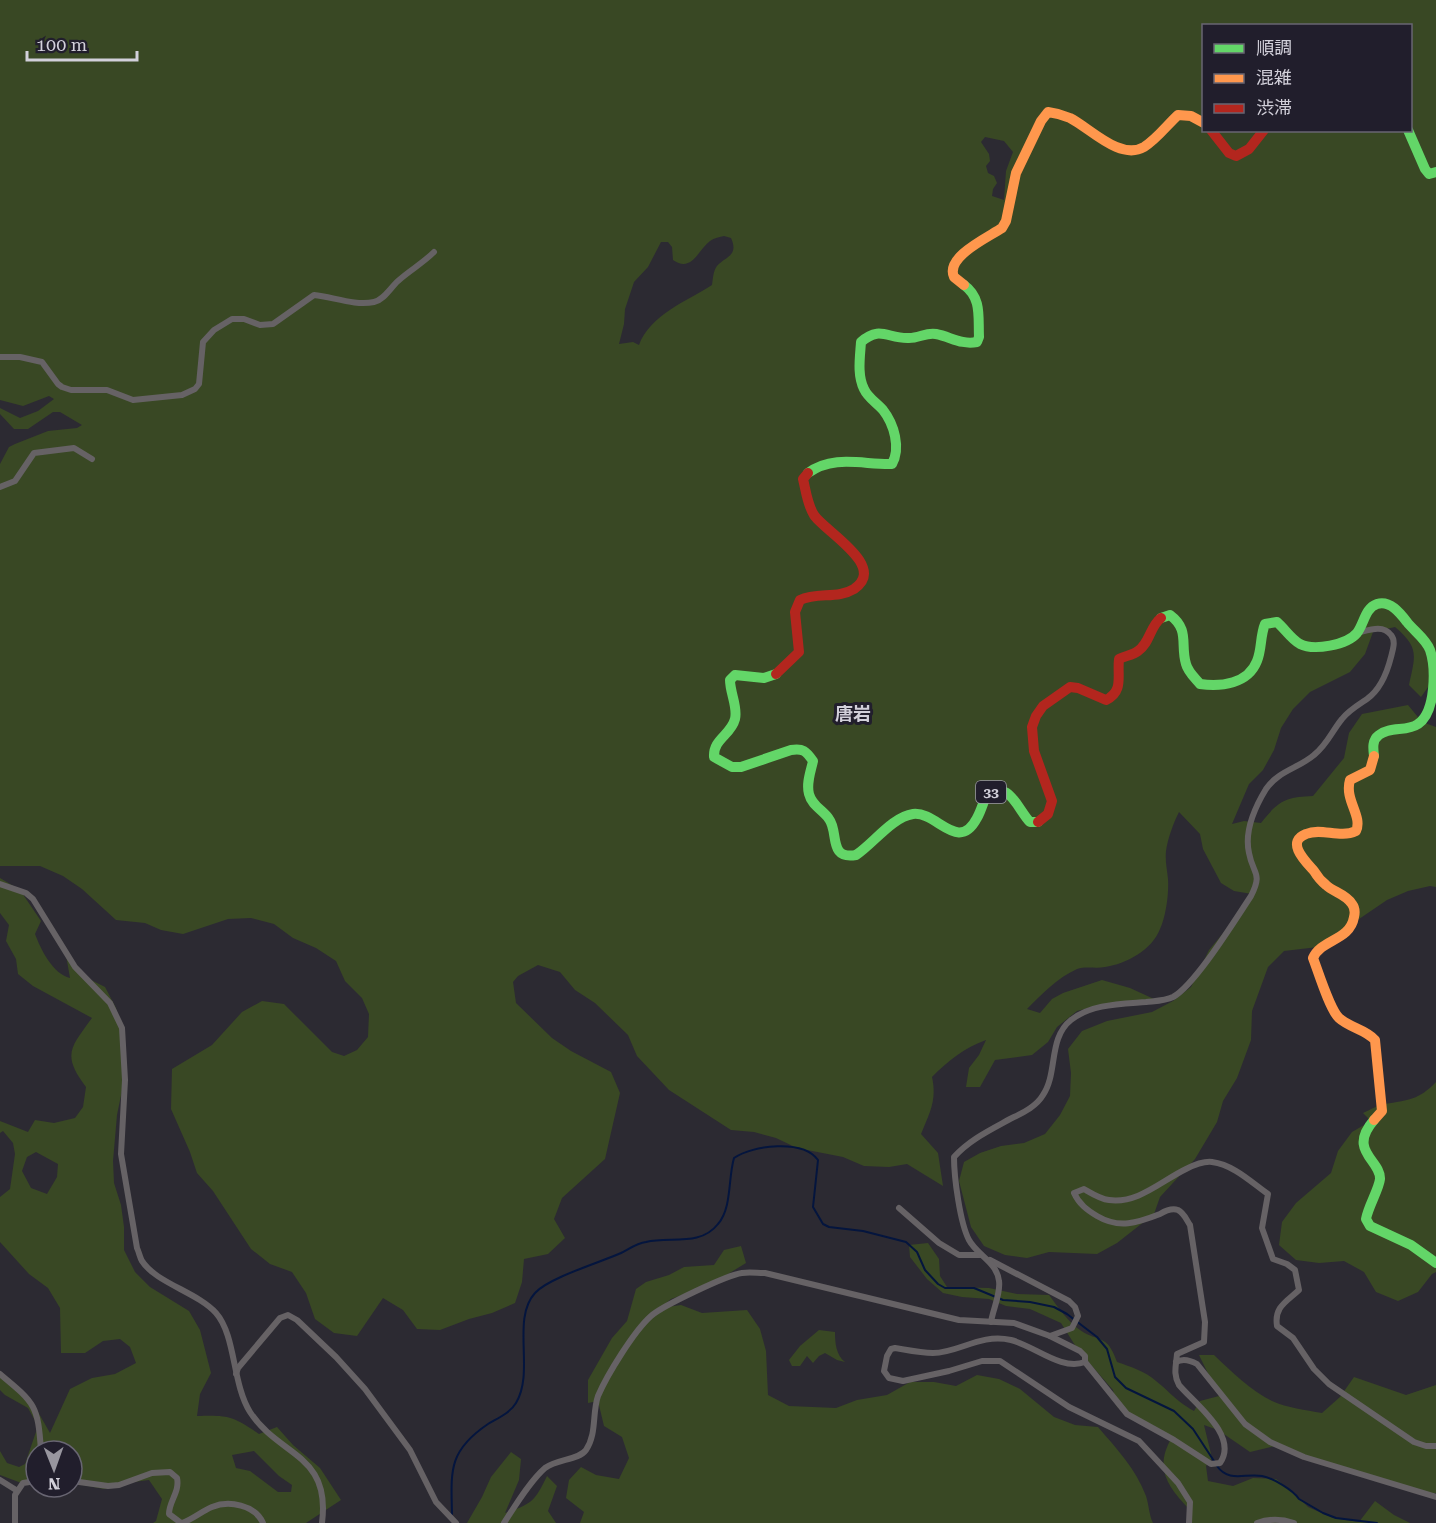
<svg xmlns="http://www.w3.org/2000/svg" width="1436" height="1523" font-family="'Roboto Serif','Noto Sans JP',serif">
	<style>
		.green { fill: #394824; fill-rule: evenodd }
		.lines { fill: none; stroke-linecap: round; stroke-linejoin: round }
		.stream { stroke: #04153e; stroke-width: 2 }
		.street { stroke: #666265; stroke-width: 6 }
		.fast { stroke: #63d668; stroke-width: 10 }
		.slow { stroke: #ff974d; stroke-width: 10 }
		.jam { stroke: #b3261e; stroke-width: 10 }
		.labels { text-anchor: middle; stroke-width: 6; stroke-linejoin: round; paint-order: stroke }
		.shield { fill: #211e2c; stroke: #9d9ba6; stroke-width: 1.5 }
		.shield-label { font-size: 14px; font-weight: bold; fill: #d2d0da }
		.quarter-label { font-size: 18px; font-weight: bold; fill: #d2d0da; stroke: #211e2c }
	</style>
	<rect width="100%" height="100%" fill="#2c2a32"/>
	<g class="green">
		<path d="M0 0H1436V681L1431 683 1421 697 1409 685C1415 656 1420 648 1395 627L1373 632 1365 654 1350 672 1310 692 1293 709 1281 728 1274 750 1263 770 1249 784 1232 824 1244 821 1261 823C1279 800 1286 797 1313 796L1344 758 1349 733 1362 714 1408 705 1422 722 1436 727V887L1430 886 1408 891 1387 900 1318 947 1284 951 1268 967 1252 1011 1251 1040 1237 1078 1223 1101 1217 1122 1195 1159 1160 1197 1154 1214 1117 1243 1097 1254 1049 1252 1027 1258 1005 1255 984 1246 971 1227 959 1181 964 1162 980 1153 1001 1146 1024 1143 1045 1134 1060 1115 1070 1096 1071 1073 1068 1049 1082 1031 1107 1021 1152 1012 1173 1001 1191 987 1209 950 1239 914 1252 894 1234 891 1221 883 1203 849 1200 834 1179 812C1173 824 1168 838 1166 851 1165 861 1167 869 1168 879 1169 893 1166 916 1160 929 1152 950 1126 964 1105 967 1096 969 1086 966 1077 969 1057 978 1043 993 1027 1009L1040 1013 1052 999 1063 993 1102 980 1130 988 1154 999 1100 1005 1077 1011 1057 1027 1048 1042 1032 1055 995 1060 980 1087H966L969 1068 979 1055 986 1040C964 1048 949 1060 932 1077 937 1100 930 1112 921 1134L938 1153 943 1186 907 1164 889 1167 864 1166 843 1157 797 1148 776 1138 754 1132 731 1130 669 1090 637 1056 628 1035 595 1003 575 990 560 972 538 965 518 976 513 982 516 1003 552 1038 571 1051 611 1072 620 1093 605 1159 562 1198 554 1219 565 1238 548 1254 524 1259 522 1282 515 1303 492 1313 469 1319 440 1330 417 1329 403 1310 383 1298 357 1336 334 1333 315 1319 306 1293 292 1272 270 1264 251 1249 213 1191 197 1173 190 1152 171 1109 172 1069 212 1045 242 1012 262 1001 284 1004 332 1052 344 1056 357 1050 368 1037 369 1014 362 998 345 981 336 961 316 948 293 938 274 924 251 918 228 919 183 934 161 930 145 923 116 920 82 889 63 876 40 866H0V464L9 447 15 444 48 431 77 428 82 425 60 412H53L28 429H14L0 414V408L20 418 38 411 54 399 49 396 23 406 0 400ZM1204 26H1410V130H1204ZM985 137 1004 141 1013 152 1006 171 1004 200 992 196 993 189 997 183 994 176 988 173 986 166 990 161 989 154 981 142ZM724 236 731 238C739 256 726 256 717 266 713 271 713 279 712 285 687 301 650 315 639 345L633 342 619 344 624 324 625 309 634 282 648 267 661 242H668L672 247 673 260C692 273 698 250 710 241 714 238 720 237 724 236Z"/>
		<path d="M0 878 20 890 41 921 35 934C41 950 53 974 70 978L66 955 81 975 105 987 116 1008 122 1030 126 1071 117 1115 113 1161 114 1183 121 1205 124 1227V1250L135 1272 150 1287 189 1311 200 1330 211 1373 200 1394 197 1416C228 1415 233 1416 259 1434L277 1427 293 1445 320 1468 341 1500 306 1523H153L156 1521 162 1499 149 1480 126 1483 104 1489 72 1483V1451H36V1473L24 1484 0 1475V1451L7 1463 19 1467 25 1464 38 1426 28 1408 5 1395 0 1390V1375L34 1405 50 1433 70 1389 92 1378 115 1374 136 1363 130 1347 120 1339 103 1341 85 1353H61L60 1308 48 1288 29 1274 0 1242V1197L10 1189 15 1154 13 1143 3 1131 0 1133V1121L28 1132 35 1120 54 1123 75 1118 83 1107 86 1087C62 1055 70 1048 92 1018L33 986 18 974 16 959 6 941 9 925 0 913ZM36 1152 58 1164 57 1177 47 1194 31 1188 22 1171 27 1157ZM254 1451 279 1476 292 1485 291 1492H278L250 1471 236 1468 232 1455Z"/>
		<path d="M1436 1082V1272L1432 1274 1418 1292 1398 1301 1376 1292 1364 1272 1344 1261 1319 1263 1296 1260 1279 1245 1282 1222 1296 1203 1331 1173 1338 1151 1352 1132 1371 1121 1363 1113C1370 1110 1378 1105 1385 1104 1408 1100 1419 1100 1436 1082Z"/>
		<path d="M928 1243 939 1259 940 1276 947 1287 989 1288 1017 1294 1049 1295C1058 1307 1068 1322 1080 1330 1099 1343 1107 1333 1117 1362 1131 1367 1145 1371 1156 1381 1171 1393 1176 1401 1194 1411L1200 1401 1219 1396 1199 1355H1214C1231 1371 1251 1391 1272 1401 1288 1408 1305 1410 1322 1413L1340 1397 1354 1377 1406 1395 1436 1385V1493L1432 1494 1275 1446 1250 1452 1218 1430 1204 1425 1212 1458 1206 1466 1208 1481 1233 1486 1253 1478 1276 1479 1292 1491 1308 1507 1333 1518 1359 1522 1375 1501 1394 1515 1410 1523H1190L1189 1509C1167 1486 1154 1468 1172 1437L1117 1407 1113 1390 1078 1350 1061 1323 1030 1309 1006 1306 989 1299 962 1297 943 1293 927 1279 910 1257 909 1245Z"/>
		<path d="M741 1246 746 1263 710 1285 671 1299 660 1308 681 1305 702 1313 747 1310 760 1329 766 1351 768 1395 789 1406 836 1408 857 1400 887 1395 910 1382H934L956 1386 977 1375 999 1379 1020 1389 1054 1417 1075 1425 1098 1427C1116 1448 1136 1469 1146 1496 1149 1505 1149 1515 1153 1523H580L584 1512 566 1498 569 1480 581 1467 596 1475 619 1479 629 1458 622 1437 604 1426 598 1401 588 1403V1380L612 1338 627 1321 636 1289 646 1282 669 1275 684 1267 714 1265 724 1250Z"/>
		<path d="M819 1330 835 1332C835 1343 836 1355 845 1362L837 1360 825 1353 819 1356 813 1363 807 1356 800 1366H792L789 1360 800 1346Z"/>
		<path d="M511 1452 521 1459 519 1480 505 1513C532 1504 535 1501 547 1476L557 1486 548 1511 556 1523H467L482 1497 491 1477Z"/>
	</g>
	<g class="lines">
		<g class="stream">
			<path d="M1217 1466C1229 1483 1245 1473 1262 1476 1273 1478 1293 1490 1299 1499L1323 1513 1336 1518 1377 1523"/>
			<path d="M452 1514C451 1471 448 1451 488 1424 498 1418 510 1413 516 1403 535 1372 511 1319 535 1293 548 1278 601 1262 621 1253 629 1249 637 1243 646 1242 670 1236 700 1247 718 1224 732 1208 728 1178 734 1158 753 1145 803 1139 818 1160L813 1207 823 1224 829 1227 863 1231 906 1242 917 1252 925 1270 938 1284 945 1288H974L1003 1300 1030 1302 1054 1307 1067 1314 1097 1337 1107 1349 1115 1377 1126 1388 1174 1411 1193 1429 1214 1461"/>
		</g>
		<g class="street">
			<path d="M0 357H20L42 362 58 384 62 387 71 390H107L133 400 182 395 195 389 199 384 203 342 214 330 232 319H244L260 325 273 324 314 295C333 297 355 306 374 302 384 300 391 287 398 281 410 270 422 264 434 252"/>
			<polyline points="0,487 15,481 34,453 74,448 92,459"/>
			<path d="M0 884 26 893 33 899 75 967 110 1003 122 1028 125 1080 121 1154 137 1248C139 1252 140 1258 142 1261 156 1283 197 1292 216 1313 236 1336 232 1383 250 1412 279 1457 331 1453 322 1523"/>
			<polyline points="899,1208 939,1243 959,1255 981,1255"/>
			<polyline points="990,1260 1069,1301 1075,1307 1078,1316 1072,1328 1050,1336"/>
			<path d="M991 1322C993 1309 1001 1293 999 1281 997 1262 977 1255 969 1240 960 1223 954 1177 954 1157 969 1140 990 1130 1010 1119 1022 1113 1036 1107 1043 1095 1058 1073 1048 1038 1071 1020 1091 1004 1121 1004 1146 1002 1154 1001 1165 1001 1173 997 1195 985 1235 920 1251 896 1263 872 1253 875 1249 853 1244 831 1255 807 1266 789 1278 771 1299 768 1314 755 1327 745 1332 731 1342 719 1348 711 1358 705 1367 699 1381 689 1387 673 1391 657 1393 649 1396 641 1391 635 1383 624 1369 630 1357 633"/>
			<path d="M1085 1362C1061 1371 1035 1346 1011 1340 980 1333 959 1353 933 1353 921 1353 907 1350 895 1348L891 1349 887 1356 884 1371 889 1378 903 1381 949 1371 982 1361H1000L1069 1407 1139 1441 1178 1483 1190 1502 1189 1523"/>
			<path d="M1176 1362C1183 1358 1190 1360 1197 1364L1245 1424 1270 1442 1304 1457 1436 1497"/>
			<path d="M0 1374C35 1403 38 1405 41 1451"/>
			<polyline points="236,1374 238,1368 280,1318 288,1315 297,1320 336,1357 365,1389 410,1450 436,1502 456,1523"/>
			<polyline points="0,1480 16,1490"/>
			<path d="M72 1481 108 1486 119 1485 152 1473 170 1472 177 1478C180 1492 169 1501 169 1514L181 1523"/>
			<polyline points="15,1523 15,1495 23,1483 36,1481"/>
			<path d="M182 1523C193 1519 202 1511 212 1507 229 1500 255 1505 263 1523"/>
			<path d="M504 1523C515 1506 530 1481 545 1468 557 1459 579 1460 586 1450 597 1434 592 1413 598 1396 607 1375 634 1331 651 1316 662 1306 727 1275 742 1273 749 1272 757 1273 765 1273L959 1320 1014 1323 1050 1336 1080 1351 1085 1356V1362L1127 1414 1174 1440 1211 1464 1220 1463C1239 1436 1195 1404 1179 1385 1173 1374 1176 1366 1177 1354L1204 1342 1205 1322 1190 1225C1186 1219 1184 1213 1178 1210 1172 1208 1165 1211 1160 1214 1137 1223 1119 1229 1097 1216 1087 1210 1079 1204 1074 1193L1084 1189C1091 1193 1100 1199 1109 1200 1138 1204 1161 1181 1186 1169 1194 1165 1203 1161 1212 1162 1234 1165 1251 1182 1268 1194L1262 1228 1273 1259 1287 1264 1295 1270 1299 1290C1286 1302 1274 1307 1277 1326L1293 1338 1314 1369 1329 1384 1414 1442 1426 1446H1436"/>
			<path d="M1257 1523C1268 1519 1282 1519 1294 1523"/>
		</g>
		<g class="fast">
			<polyline points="1408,130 1425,169 1429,174 1436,172"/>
			<path d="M808 473C834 454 864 465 892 464 901 448 894 424 883 410 877 403 868 398 864 389 857 375 860 357 861 342 880 325 888 339 909 338 919 338 927 332 936 334 951 337 961 345 977 342L979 337C978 317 982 298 964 285"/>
			<path d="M1161 618 1170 615C1190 630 1180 644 1186 664 1188 672 1195 678 1200 684 1221 687 1248 684 1257 661 1262 649 1260 636 1265 624L1277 622C1285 629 1291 639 1300 644 1314 651 1347 645 1357 633 1364 624 1365 608 1377 604 1390 600 1400 613 1407 622 1414 631 1426 639 1430 650 1436 668 1436 712 1418 724 1407 732 1390 726 1379 735 1372 740 1373 748 1374 756"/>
			<path d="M776 674 764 678 735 675 730 680C730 693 738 707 735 719 731 735 713 739 714 757L732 767H741L791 750C803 748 806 751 813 761 811 771 806 783 809 794 812 806 823 810 829 819 839 832 828 860 856 855 873 844 892 817 913 814 937 811 958 854 977 818 981 811 983 803 986 796 1008 777 1018 810 1030 822H1038"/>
			<path d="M1374 1120C1347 1151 1381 1160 1380 1179 1379 1189 1368 1207 1366 1219L1370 1226 1411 1245 1436 1263"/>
		</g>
		<g class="slow">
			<path d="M964 285 954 277C945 257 987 238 1002 228L1006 221 1016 173 1041 121 1048 112C1056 113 1063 115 1070 118 1090 128 1120 161 1144 147 1157 139 1167 125 1178 115L1191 116 1204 123"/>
			<path d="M1374 756 1370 770 1350 780C1344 800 1363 816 1356 831 1339 839 1322 827 1306 834 1285 842 1306 862 1314 871 1317 876 1321 881 1326 885 1333 892 1346 894 1352 904 1355 908 1355 913 1354 917 1350 941 1321 939 1313 958 1318 971 1330 1010 1339 1018 1350 1028 1365 1029 1375 1040L1382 1111 1374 1120"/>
		</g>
		<g class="jam">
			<polyline points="1211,130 1229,153 1236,156 1249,149 1264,130"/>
			<path d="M776 674 799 652 795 612 800 600C817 592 838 599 854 589 888 566 824 531 814 515 807 504 806 491 803 479L808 473"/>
			<path d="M1038 822 1048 814 1052 801 1034 751 1032 727 1036 716 1043 706 1070 687 1078 688 1106 700C1124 691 1117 676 1119 659 1125 656 1133 655 1138 651 1150 643 1150 626 1161 618"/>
		</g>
	</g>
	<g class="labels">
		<rect class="shield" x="976" y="781" width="30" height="22" rx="4.5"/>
		<g class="shield-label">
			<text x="991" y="797">33</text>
		</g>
		<g class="quarter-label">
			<text x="853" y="720">唐岩</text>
		</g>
	</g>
	<rect x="1202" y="24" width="210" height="108" fill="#211e2c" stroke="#686572" stroke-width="1.5"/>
	<rect x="1214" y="44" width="30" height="9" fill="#63d668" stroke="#686572" stroke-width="1.5"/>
	<text x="1256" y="54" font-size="18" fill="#d2d0da">順調</text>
	<rect x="1214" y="74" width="30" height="9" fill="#ff974d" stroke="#686572" stroke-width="1.5"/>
	<text x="1256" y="84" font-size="18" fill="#d2d0da">混雑</text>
	<rect x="1214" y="104" width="30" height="9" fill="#b3261e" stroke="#686572" stroke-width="1.5"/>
	<text x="1256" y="114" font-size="18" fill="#d2d0da">渋滞</text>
	<g transform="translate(54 1469) rotate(179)"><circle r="28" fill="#211e2c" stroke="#686572" stroke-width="1.5"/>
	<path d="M0-4.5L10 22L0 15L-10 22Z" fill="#98969f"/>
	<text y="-9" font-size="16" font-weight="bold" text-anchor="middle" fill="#d2d0da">N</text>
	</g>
	<path d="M27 51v9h110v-9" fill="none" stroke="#d2d0da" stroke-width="3"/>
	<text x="36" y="51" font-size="18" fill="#d2d0da" stroke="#211e2c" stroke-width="4.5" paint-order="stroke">100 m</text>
</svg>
